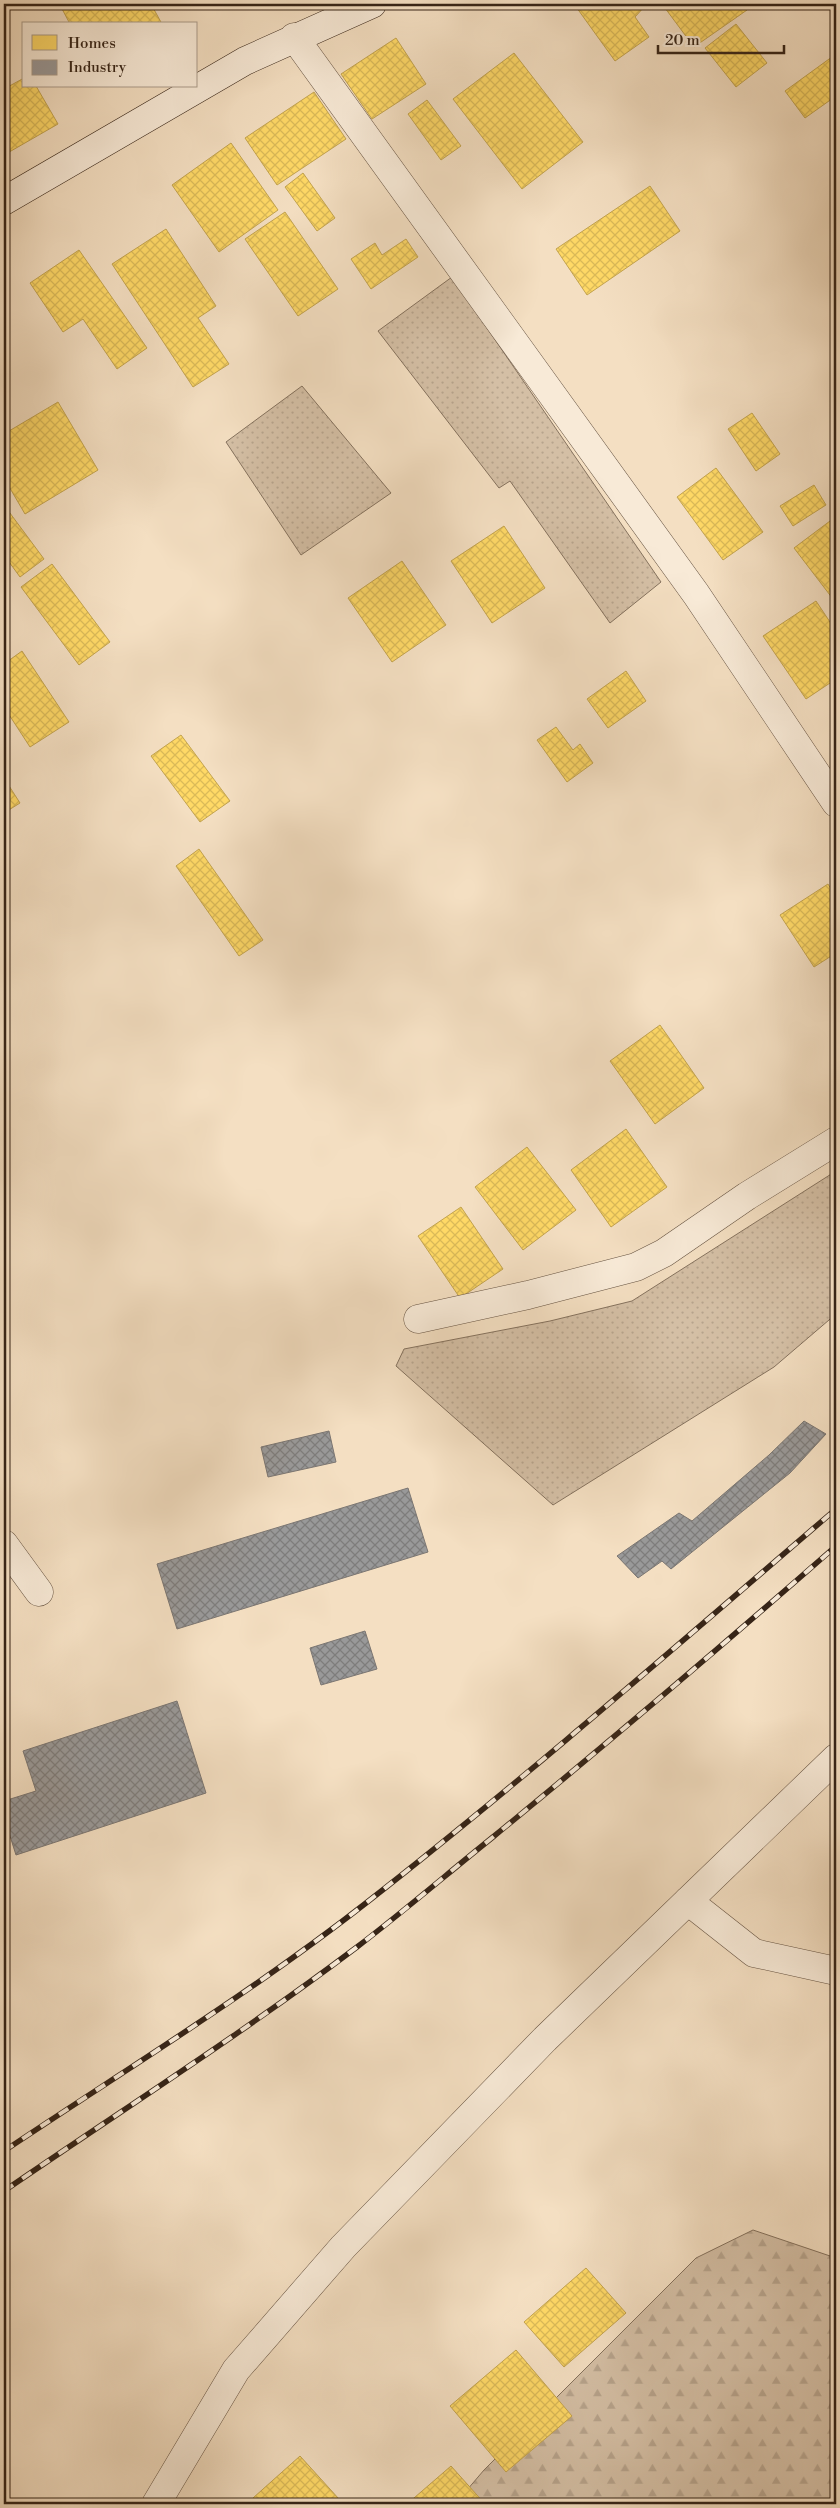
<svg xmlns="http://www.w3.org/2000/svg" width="840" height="2508" font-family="'Libre Bodoni',serif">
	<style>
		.grass { fill: url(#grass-dots); stroke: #85725e }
		.forest { fill: url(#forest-firs); stroke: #85725e }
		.homes { fill: url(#homes-cross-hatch); stroke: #c3a34e }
		.industry { fill: url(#industry-cross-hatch); stroke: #7b7672 }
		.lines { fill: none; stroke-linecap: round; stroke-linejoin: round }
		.minor-casing { stroke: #665342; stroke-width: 29 }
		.tertiary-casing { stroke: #665342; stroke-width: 29 }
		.secondary-casing { stroke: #362417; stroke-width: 29 }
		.minor { stroke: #f8ead7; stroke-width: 28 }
		.tertiary { stroke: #f8ead7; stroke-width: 28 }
		.secondary { stroke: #f8ead7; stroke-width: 28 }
		.rail-casing { stroke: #362417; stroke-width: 5.5 }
		.rail { stroke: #f8ead7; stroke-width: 4; stroke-dasharray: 11; stroke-linecap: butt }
	</style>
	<defs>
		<pattern id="grass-dots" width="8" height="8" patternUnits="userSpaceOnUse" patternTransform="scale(1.25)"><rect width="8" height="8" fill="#d4bfa5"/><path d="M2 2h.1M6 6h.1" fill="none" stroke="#b7a48d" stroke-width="1.8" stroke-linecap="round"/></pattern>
		<pattern id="forest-firs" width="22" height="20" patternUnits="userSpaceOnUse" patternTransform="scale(1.25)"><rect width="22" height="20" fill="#d4bfa5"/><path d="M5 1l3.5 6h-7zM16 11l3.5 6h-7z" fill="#b7a48d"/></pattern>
		<pattern id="homes-cross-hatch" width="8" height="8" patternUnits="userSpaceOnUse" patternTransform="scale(1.25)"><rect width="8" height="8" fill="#ffd966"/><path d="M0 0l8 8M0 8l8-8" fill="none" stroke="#dbba58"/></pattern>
		<pattern id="industry-cross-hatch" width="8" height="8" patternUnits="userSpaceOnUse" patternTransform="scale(1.25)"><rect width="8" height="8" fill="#999"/><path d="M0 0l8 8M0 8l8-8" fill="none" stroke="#7e7d7c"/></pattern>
	</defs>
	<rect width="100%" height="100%" fill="#f4dfc2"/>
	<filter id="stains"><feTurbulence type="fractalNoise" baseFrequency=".004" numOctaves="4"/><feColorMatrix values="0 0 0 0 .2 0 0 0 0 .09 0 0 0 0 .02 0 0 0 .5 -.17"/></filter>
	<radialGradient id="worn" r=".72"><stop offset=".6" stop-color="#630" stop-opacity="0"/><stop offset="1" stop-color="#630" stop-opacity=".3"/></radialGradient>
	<g class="grass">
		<polygon points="452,277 661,582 610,623 510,481 499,488 378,331"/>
		<polygon points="302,386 391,493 301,555 226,442"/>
		<polygon points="836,1171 836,1314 774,1367 553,1505 396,1366 404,1349 550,1321 632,1301"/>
	</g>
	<polygon class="forest" points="753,2230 836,2258 836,2504 455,2504 484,2470 696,2258"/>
	<g class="homes">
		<polygon points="63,4 151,4 162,24 70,24 60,5"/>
		<polygon points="574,4 643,4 645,6 635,17 649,37 615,61"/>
		<polygon points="662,4 743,4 747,10 694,47"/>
		<polygon points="736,24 767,63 736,87 705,48"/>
		<polygon points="396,38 426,84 372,119 341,74"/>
		<polygon points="514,53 583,142 522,189 453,99"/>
		<polygon points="836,54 836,96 805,118 785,91"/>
		<polygon points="24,78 24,86 36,86 58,124 4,155 4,89"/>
		<polygon points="314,92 346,139 277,185 245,138"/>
		<polygon points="427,100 461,146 441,160 408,114"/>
		<polygon points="231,143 278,210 219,252 172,185"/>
		<polygon points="303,173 335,218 317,231 285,187"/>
		<polygon points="650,186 680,231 587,295 556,249"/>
		<polygon points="285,212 338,289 298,316 245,239"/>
		<polygon points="166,229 216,306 198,318 229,364 193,387 112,264"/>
		<polygon points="406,239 418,257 371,289 351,259 375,243 382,255"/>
		<polygon points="79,250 147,348 117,369 83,319 63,332 30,283"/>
		<polygon points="58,402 98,470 25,514 4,478 4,434"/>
		<polygon points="752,413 780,454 756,471 728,429"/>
		<polygon points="716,468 763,532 723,560 677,497"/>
		<polygon points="814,485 826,505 793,526 780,506"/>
		<polygon points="4,505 44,559 20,577 4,555"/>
		<polygon points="834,518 836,522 836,603 794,548"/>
		<polygon points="504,526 545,588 492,623 451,561"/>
		<polygon points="402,561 446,625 392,662 348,598"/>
		<polygon points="52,564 110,642 79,665 21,587"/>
		<polygon points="816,601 836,631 836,679 806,699 763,636"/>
		<polygon points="22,651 69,722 30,747 4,707 4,664"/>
		<polygon points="626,671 646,701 608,728 587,699"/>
		<polygon points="556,727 573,750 580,744 593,763 567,782 537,740"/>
		<polygon points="181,735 230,801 200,822 151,756"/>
		<polygon points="4,778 20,803 4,813"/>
		<polygon points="199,849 263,940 239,956 176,866"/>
		<polygon points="828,884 836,897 836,953 814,967 780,915"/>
		<polygon points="660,1025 704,1088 655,1124 610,1061"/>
		<polygon points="626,1129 667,1187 611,1227 571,1170"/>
		<polygon points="527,1147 576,1210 523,1250 475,1187"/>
		<polygon points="461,1207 503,1269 460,1298 418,1236"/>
		<polygon points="586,2268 626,2313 564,2367 524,2322"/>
		<polygon points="516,2350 572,2416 506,2472 450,2406"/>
		<polygon points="300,2456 339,2499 333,2504 259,2504 253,2498"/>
		<polygon points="451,2466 485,2504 407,2504"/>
	</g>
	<g class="industry">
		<polygon points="804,1421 826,1434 790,1473 671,1569 662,1561 638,1578 617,1556 679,1513 692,1521 769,1455"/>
		<polygon points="329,1431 336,1462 268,1477 261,1447"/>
		<polygon points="408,1488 428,1552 177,1629 157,1564"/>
		<polygon points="365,1631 377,1669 321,1685 310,1648"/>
		<polygon points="177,1701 206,1793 16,1855 4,1817 4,1801 36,1791 23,1751"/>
	</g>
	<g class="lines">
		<defs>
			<g id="minor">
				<polyline points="294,37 696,594 836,803"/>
				<polyline points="418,1319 528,1295 636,1267 664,1253 747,1196 836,1141"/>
				<polyline points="4,1544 39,1592"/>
				<polyline points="688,1901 754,1953 836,1971"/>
			</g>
			<polyline id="tertiary" points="156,2504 236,2370 343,2247 545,2039 836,1758"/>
			<polyline id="secondary" points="4,201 245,61 372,4"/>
		</defs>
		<use href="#minor" class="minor-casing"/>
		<use href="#tertiary" class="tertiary-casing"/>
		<use href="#secondary" class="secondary-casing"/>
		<use href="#minor" class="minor"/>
		<use href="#tertiary" class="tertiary"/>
		<use href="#secondary" class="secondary"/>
		<defs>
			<g id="rail">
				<path d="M4 2151C125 2070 251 1993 366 1903 527 1777 681 1642 836 1509"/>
				<path d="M4 2191C122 2110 243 2033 357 1947 403 1912 447 1874 493 1837 609 1742 723 1645 836 1546"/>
			</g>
		</defs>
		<use href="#rail" class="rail-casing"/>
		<use href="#rail" class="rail"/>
	</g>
	<rect width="840" height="2508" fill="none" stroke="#f4dfc2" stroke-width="20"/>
	<rect x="5" y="5" width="830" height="2498" fill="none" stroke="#362417" stroke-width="2.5"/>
	<rect x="10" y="10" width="820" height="2488" fill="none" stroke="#362417"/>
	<rect x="22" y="22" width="175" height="65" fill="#f8ead7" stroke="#aa9b8a"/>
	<rect x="32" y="35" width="25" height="15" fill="#ffd966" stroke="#aa9b8a"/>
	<text x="68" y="48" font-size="15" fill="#362417">Homes</text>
	<rect x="32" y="60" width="25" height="15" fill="#999999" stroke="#aa9b8a"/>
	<text x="68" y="72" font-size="15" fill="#362417">Industry</text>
	<path d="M658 45v8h126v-8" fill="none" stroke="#362417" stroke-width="2.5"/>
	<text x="665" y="45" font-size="15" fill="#362417" stroke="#f8ead7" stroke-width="4" paint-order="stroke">20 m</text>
	<rect width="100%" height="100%" filter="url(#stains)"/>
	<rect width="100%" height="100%" fill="url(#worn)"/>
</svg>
